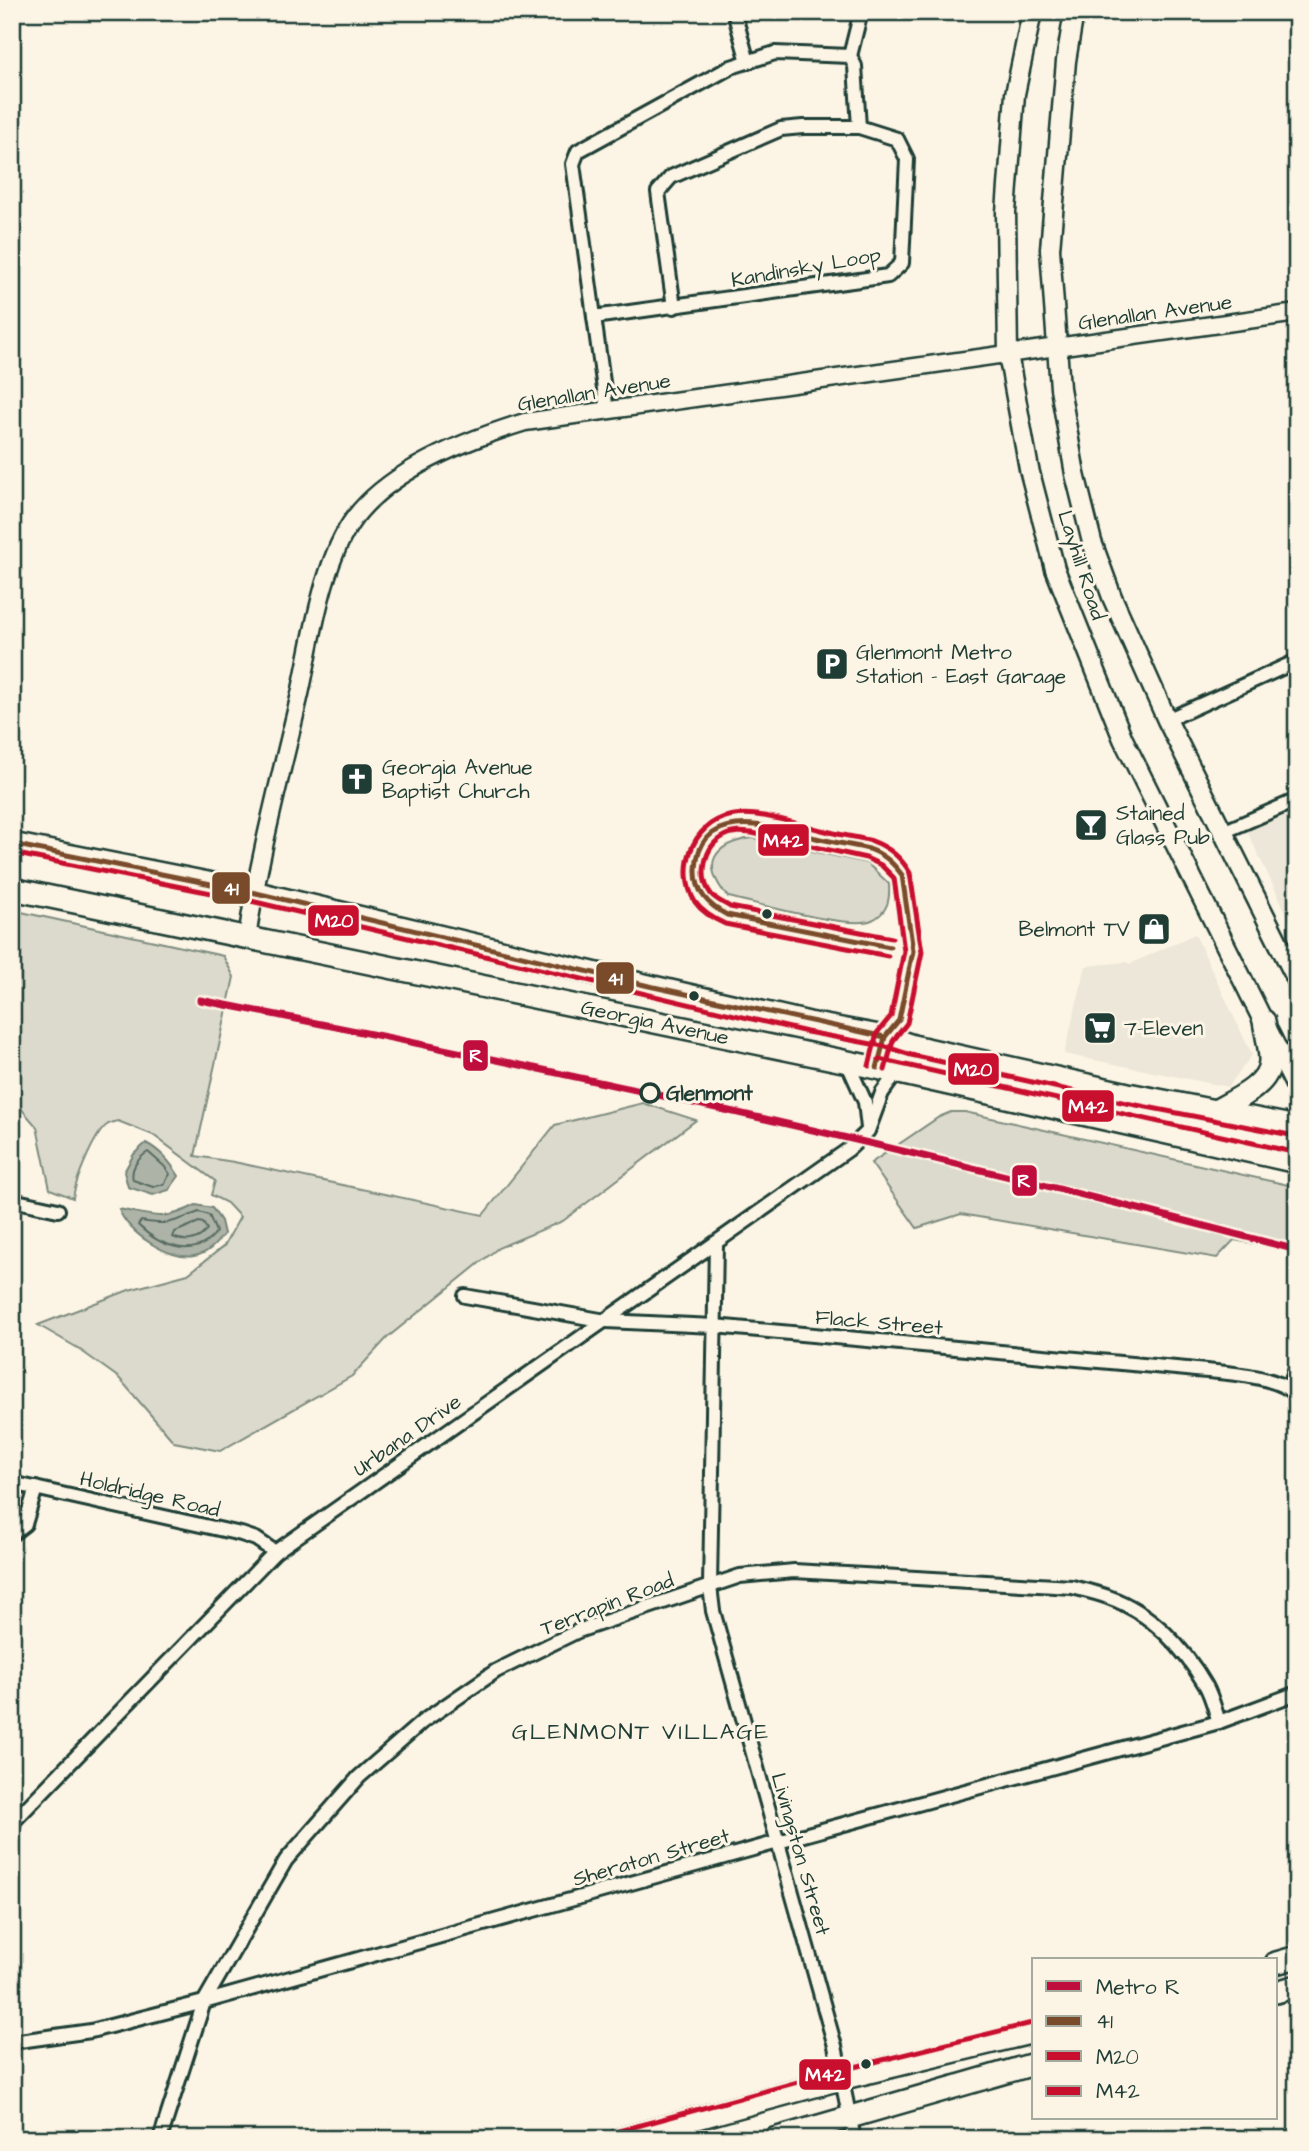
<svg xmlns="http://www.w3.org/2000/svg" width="1309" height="2151" font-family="'Architects Daughter',sans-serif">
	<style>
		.built { fill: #ece7d8 }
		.green { fill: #dcdacc; stroke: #7e8c80; stroke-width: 2 }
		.water { fill: #aeb3a7; stroke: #758479; stroke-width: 2 }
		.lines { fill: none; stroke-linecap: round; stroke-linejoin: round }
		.shore { stroke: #586c62; stroke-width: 2 }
		.minor-casing { stroke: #1f3d34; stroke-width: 18 }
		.tertiary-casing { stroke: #1f3d34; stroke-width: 21 }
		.secondary-casing { stroke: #1f3d34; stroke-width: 23 }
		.primary-casing { stroke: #1f3d34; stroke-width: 26 }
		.minor { stroke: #fcf5e5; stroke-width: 12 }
		.tertiary { stroke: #fcf5e5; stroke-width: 16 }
		.secondary { stroke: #fcf5e5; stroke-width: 18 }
		.primary { stroke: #fcf5e5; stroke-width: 21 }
		.bus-1-casing { stroke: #fcf5e5; stroke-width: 10 }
		.bus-2-casing { stroke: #fcf5e5; stroke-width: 10 }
		.bus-3-casing { stroke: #fcf5e5; stroke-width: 10 }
		.bus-1 { stroke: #7a4b2a; stroke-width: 5 }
		.bus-2 { stroke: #c8102e; stroke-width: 5 }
		.bus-3 { stroke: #c8102e; stroke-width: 5 }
		.metro-1-casing { stroke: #fcf5e5; stroke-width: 12 }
		.metro-1 { stroke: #bf0d3e; stroke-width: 7 }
		.bus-dot { fill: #1f3d34; stroke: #fcf5e5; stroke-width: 2.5 }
		.stop-dot { fill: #fcf5e5; stroke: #1f3d34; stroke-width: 3.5 }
		.labels { text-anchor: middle; stroke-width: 6; stroke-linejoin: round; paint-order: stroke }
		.street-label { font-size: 21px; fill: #1f3d34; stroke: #fcf5e5 }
		.poi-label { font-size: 21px; fill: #1f3d34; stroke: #fcf5e5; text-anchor: start }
		.stop-label { font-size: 21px; font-weight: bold; fill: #1f3d34; stroke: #fcf5e5; text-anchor: start }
		.neighbourhood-label { font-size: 23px; letter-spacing: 2px; fill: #1f3d34; stroke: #fcf5e5 }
		.line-badge { stroke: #fcf5e5; stroke-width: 2.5 }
		.badge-label { font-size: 19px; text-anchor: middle; font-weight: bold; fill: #fff }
	</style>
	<rect width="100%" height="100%" fill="#fcf5e5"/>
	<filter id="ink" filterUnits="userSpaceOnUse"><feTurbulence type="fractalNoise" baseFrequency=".0143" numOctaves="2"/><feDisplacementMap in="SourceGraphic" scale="14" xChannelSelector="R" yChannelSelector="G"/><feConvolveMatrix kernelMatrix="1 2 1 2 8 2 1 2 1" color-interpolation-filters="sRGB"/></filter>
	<g filter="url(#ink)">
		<g class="built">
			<polygon points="1297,806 1297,935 1246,829"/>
			<polygon points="1195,934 1252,1055 1228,1087 1064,1054 1086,966 1126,962 1130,964"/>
		</g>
		<g class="green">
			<path d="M752 838 867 863 889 884C890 899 888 913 872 920 850 930 757 903 728 897 700 864 713 844 752 838Z"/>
			<path d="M12 910 223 956 234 977 195 1156 234 1162 483 1215 555 1125 643 1103 696 1120 563 1221 498 1248 388 1337 352 1376 220 1451 174 1442 119 1378 76 1347 38 1325 129 1290 188 1274 224 1246 240 1217 227 1203 211 1195 215 1181 153 1135 118 1121C115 1122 110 1123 107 1125 94 1134 75 1182 73 1198L50 1189 37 1127 12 1098Z"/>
			<polygon points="951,1112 965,1112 1297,1187 1297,1252 1234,1240 1217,1258 961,1214 917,1228 871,1163 939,1117"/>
		</g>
		<g class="water">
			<path d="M146 1143C161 1151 170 1162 179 1176L169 1190 153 1195 128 1187 124 1172 134 1154Z"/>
			<path d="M196 1205 212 1208 221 1221 224 1234C216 1244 208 1254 194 1256 170 1261 126 1232 119 1209 154 1216 163 1222 196 1205Z"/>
		</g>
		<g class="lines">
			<g class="shore">
				<path d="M148 1152 164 1166 170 1174 164 1184 153 1187 133 1180C130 1169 138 1158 148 1152Z"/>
				<path d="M199 1212 209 1215 216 1232C196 1261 159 1246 138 1225L141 1221C170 1226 172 1222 199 1212Z"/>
				<path d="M199 1222 203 1223 207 1229C200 1241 185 1243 173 1237L175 1232Z"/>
			</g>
			<defs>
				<g id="minor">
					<polyline points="734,12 748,62"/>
					<polyline points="850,56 861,12"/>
					<polyline points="594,317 888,276 902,263 907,159 897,139 859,127 803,127 781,129 671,177 658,192 674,307"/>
					<polyline points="607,411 573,164 578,151 731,67 775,53 850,56 855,66 859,127"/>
					<polyline points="1167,720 1297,661"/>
					<polyline points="1223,832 1297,800"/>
					<polyline points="847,1062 865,1102 868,1128"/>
					<polyline points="12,1200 58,1210"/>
					<polyline points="716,1244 710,1586 713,1611 835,2046 854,2139"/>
					<path d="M465 1296 606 1321 714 1326 1187 1369C1218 1373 1274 1373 1297 1395"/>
					<polyline points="1289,1388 1297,1365"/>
					<polyline points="12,1483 241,1534 256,1539 275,1552"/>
					<polyline points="12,1534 25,1524 36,1488"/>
					<polyline points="12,1823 275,1552 849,1149 868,1131 882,1093 897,1072"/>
					<polyline points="12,2042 91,2031 204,2002 778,1842 1219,1722 1297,1693"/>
					<path d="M160 2139 204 2002 286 1860 359 1777 422 1722 496 1671 578 1631 740 1576 794 1571 1072 1587C1084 1590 1097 1593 1108 1597 1151 1612 1184 1648 1206 1686 1212 1697 1215 1710 1219 1722"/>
				</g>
				<path id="tertiary" d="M247 938C259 856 281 775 300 694 312 640 322 561 355 517 392 469 469 439 525 422L1297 313"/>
				<g id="secondary">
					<polyline points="1032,12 1015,94 1006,212 1008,354 1029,469 1055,569 1123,739 1297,1089"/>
					<polyline points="1074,12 1066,61 1050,249 1060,388 1075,474 1092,542 1112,597 1167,720 1297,980"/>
				</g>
				<g id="primary">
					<polyline points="12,844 253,892 597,974 809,1023 885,1037 913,1046 1128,1094 1297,1127"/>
					<polyline points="12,889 877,1068 1297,1162"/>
					<path d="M1215 1111C1233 1101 1271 1085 1270 1060 1270 1047 1266 1034 1264 1021"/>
					<polyline points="1276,1963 1297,1957"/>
					<polyline points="1276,1992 1297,1986"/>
					<polyline points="621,2139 840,2079 1034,2032"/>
					<polyline points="774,2139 1034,2064"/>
				</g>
			</defs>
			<use href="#minor" class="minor-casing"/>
			<use href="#tertiary" class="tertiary-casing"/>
			<use href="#secondary" class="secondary-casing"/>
			<use href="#primary" class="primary-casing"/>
			<use href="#minor" class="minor"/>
			<use href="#tertiary" class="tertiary"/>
			<use href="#secondary" class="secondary"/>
			<use href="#primary" class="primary"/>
			<defs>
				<g id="bus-1">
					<polyline points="12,844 256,893 649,986 885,1037"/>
					<path d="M877 1068 885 1037 899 1020 913 951 902 875C893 863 884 854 869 849 851 845 833 842 816 838 776 828 699 802 696 869 695 892 708 905 727 915L890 947"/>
				</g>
				<g id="bus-2">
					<polyline points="12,853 251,901 807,1032 883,1046 911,1055 1126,1103 1295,1136"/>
					<path d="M885 1070 893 1041 907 1023 922 952 910 873C901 857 889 847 872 841 858 837 844 836 830 832 801 826 758 809 729 816 692 824 676 870 695 902 702 912 714 919 725 924L888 956"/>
				</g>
				<g id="bus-3">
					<polyline points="879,1059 1297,1153"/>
					<path d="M869 1066 877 1033 891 1016 904 951 894 878 881 865 866 858 752 833C742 832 733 831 724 836 704 846 698 877 711 894 716 900 724 903 730 907L892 938"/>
					<polyline points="619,2131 838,2071 1032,2023"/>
				</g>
			</defs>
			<use href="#bus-1" class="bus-1-casing"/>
			<use href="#bus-2" class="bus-2-casing"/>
			<use href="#bus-3" class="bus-3-casing"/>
			<use href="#bus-1" class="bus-1"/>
			<use href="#bus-2" class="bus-2"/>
			<use href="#bus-3" class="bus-3"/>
			<defs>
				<path id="metro-1" d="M200 1000C568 1071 934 1154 1297 1250"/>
			</defs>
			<use href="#metro-1" class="metro-1-casing"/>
			<use href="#metro-1" class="metro-1"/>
		</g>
	</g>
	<defs>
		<symbol id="parking-square" viewBox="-11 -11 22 22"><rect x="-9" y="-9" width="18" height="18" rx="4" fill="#1f3d34" stroke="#fcf5e5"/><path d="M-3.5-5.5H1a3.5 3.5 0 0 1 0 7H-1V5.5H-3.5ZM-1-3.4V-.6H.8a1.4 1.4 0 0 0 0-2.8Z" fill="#fff"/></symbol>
		<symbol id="church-square" viewBox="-11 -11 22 22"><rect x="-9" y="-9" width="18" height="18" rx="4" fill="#1f3d34" stroke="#fcf5e5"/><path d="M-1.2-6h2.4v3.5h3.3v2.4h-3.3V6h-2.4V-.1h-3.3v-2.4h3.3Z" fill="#fff"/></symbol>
		<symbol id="bar-square" viewBox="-11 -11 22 22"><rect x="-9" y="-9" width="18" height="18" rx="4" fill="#1f3d34" stroke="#fcf5e5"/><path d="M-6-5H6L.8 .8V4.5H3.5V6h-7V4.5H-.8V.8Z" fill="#fff"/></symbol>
		<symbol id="shop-square" viewBox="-11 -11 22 22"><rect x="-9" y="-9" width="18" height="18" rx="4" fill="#1f3d34" stroke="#fcf5e5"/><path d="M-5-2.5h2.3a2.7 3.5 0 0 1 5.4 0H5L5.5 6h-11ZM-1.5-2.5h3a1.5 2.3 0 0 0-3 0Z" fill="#fff"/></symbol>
		<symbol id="supermarket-square" viewBox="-11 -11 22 22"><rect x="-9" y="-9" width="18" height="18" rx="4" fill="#1f3d34" stroke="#fcf5e5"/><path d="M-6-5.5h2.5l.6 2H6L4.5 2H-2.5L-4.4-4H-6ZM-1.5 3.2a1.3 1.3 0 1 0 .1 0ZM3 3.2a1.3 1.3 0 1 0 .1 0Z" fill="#fff"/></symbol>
	</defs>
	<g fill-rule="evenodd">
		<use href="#parking-square" x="813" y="645" width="38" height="38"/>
		<use href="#church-square" x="338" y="760" width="38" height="38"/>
		<use href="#bar-square" x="1072" y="806" width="38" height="38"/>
		<use href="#shop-square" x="1135" y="910" width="38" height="38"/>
		<use href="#supermarket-square" x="1081" y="1009" width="38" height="38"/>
	</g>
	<g class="bus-dot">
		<circle cx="767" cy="914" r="6"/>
		<circle cx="694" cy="996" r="6"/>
		<circle cx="866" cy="2064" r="6"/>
	</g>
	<circle class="stop-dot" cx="650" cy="1093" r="9"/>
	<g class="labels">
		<g class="street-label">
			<text transform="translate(806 267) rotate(-10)" y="7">Kandinsky Loop</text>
			<text transform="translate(1155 312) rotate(-8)" y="7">Glenallan Avenue</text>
			<text transform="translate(594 392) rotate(-9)" y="7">Glenallan Avenue</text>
			<text transform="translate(1082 565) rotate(72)" y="7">Layhill Road</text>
			<text transform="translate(655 1022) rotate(12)" y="7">Georgia Avenue</text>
			<text transform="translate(879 1322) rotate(5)" y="7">Flack Street</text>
			<text transform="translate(407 1435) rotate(-35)" y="7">Urbana Drive</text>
			<text transform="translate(150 1494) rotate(13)" y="7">Holdridge Road</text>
			<text transform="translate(607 1604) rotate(-21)" y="7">Terrapin Road</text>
			<text transform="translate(801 1854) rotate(74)" y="7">Livingston Street</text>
			<text transform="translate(651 1857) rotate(-16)" y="7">Sheraton Street</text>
		</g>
		<g class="poi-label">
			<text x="856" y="659">Glenmont Metro<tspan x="856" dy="24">Station - East Garage</tspan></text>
			<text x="382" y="774">Georgia Avenue<tspan x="382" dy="24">Baptist Church</tspan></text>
			<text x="1116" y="820">Stained<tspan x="1116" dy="24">Glass Pub</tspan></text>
			<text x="1130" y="936" text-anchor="end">Belmont TV</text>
			<text x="1124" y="1035">7-Eleven</text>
		</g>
		<g class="stop-label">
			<text x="666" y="1100">Glenmont</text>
		</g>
		<g class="neighbourhood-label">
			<text x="641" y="1739">GLENMONT VILLAGE</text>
		</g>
	</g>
	<g class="line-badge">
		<rect x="757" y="823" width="53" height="34" rx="7" fill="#c8102e"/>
		<rect x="211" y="871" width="40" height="34" rx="7" fill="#7a4b2a"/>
		<rect x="307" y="904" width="53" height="33" rx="7" fill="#c8102e"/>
		<rect x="595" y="961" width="40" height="34" rx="7" fill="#7a4b2a"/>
		<rect x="462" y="1039" width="27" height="33" rx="7" fill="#bf0d3e"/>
		<rect x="947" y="1052" width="53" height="34" rx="7" fill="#c8102e"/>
		<rect x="1061" y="1089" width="54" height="34" rx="7" fill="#c8102e"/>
		<rect x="1011" y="1164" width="27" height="33" rx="7" fill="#bf0d3e"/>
		<rect x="798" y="2058" width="54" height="33" rx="7" fill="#c8102e"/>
	</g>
	<g class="badge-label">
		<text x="783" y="847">M42</text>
		<text x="231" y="895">41</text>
		<text x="334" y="927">M20</text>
		<text x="615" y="985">41</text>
		<text x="476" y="1062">R</text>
		<text x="973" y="1076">M20</text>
		<text x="1088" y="1113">M42</text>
		<text x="1024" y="1187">R</text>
		<text x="825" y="2081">M42</text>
	</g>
	<rect width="1309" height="2151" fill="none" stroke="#fcf5e5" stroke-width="42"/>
	<rect x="21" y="21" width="1267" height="2109" fill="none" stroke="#1f3d34" stroke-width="2.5" filter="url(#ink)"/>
	<rect x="1032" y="1958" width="245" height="161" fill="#fcf5e5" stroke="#a4ab9e" stroke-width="2"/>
	<rect x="1046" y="1981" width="35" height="10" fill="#bf0d3e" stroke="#a4ab9e" stroke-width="2"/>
	<text x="1096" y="1994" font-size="21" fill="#1f3d34">Metro R</text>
	<rect x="1046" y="2016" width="35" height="10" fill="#7a4b2a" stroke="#a4ab9e" stroke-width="2"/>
	<text x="1096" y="2028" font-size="21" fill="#1f3d34">41</text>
	<rect x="1046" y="2051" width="35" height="10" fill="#c8102e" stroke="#a4ab9e" stroke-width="2"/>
	<text x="1096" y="2064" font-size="21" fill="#1f3d34">M20</text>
	<rect x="1046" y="2086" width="35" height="10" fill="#c8102e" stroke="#a4ab9e" stroke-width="2"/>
	<text x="1096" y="2098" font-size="21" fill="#1f3d34">M42</text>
</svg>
